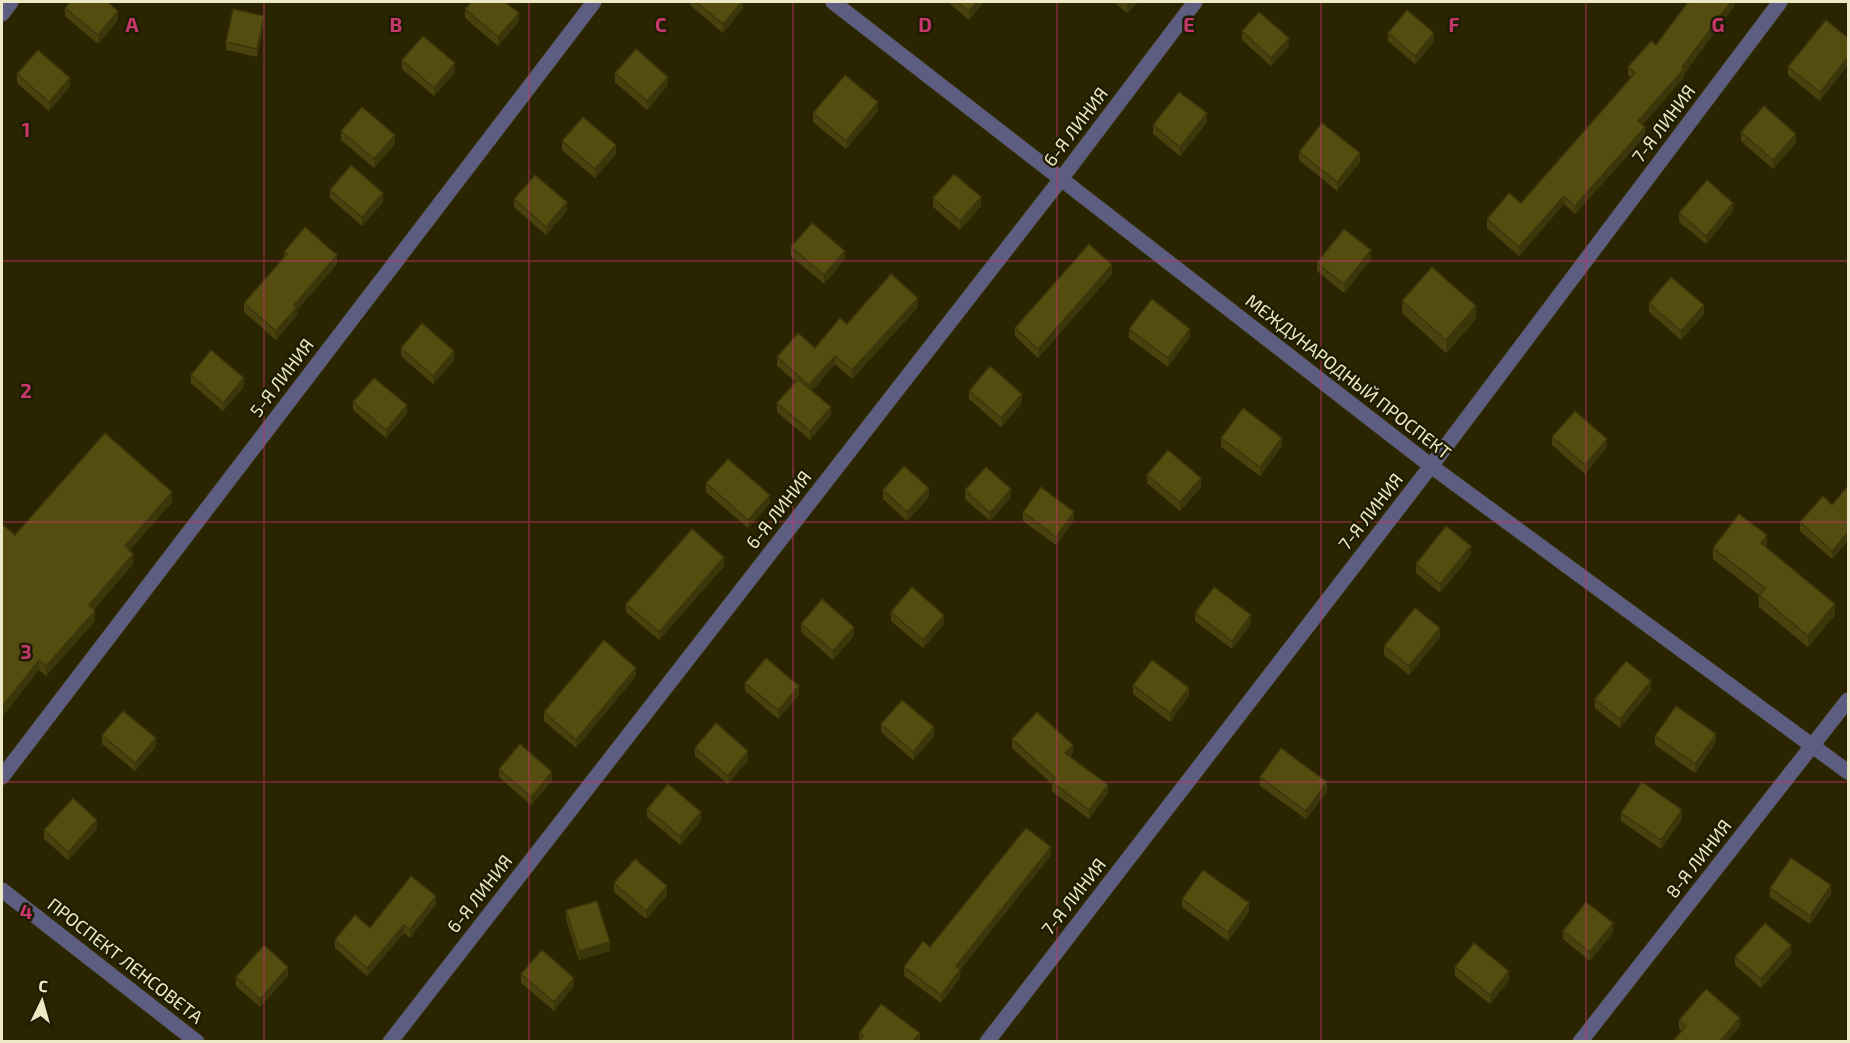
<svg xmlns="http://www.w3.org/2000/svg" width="1850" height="1043" font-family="'Exo 2',sans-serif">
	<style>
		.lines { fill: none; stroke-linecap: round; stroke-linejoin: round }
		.minor-casing { stroke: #45401b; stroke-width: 16 }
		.minor { stroke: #5c5d80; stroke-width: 15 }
		.wall { fill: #49420e }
		.shaded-wall { fill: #3c360b }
		.building { fill: #554d10; stroke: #3c360b; stroke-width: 1.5 }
		.grid { fill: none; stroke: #c8376b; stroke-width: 1.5; stroke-opacity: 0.55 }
		.labels { text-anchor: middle; stroke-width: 5; stroke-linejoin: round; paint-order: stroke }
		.street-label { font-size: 18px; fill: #ede9c4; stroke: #1f1c04 }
		.grid-label { font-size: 20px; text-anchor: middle; font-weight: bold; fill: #c8376b; stroke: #1f1c04; stroke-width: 5; stroke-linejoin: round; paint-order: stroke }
	</style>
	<rect width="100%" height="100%" fill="#2a2500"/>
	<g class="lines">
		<defs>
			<g id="minor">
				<polyline points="833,2 1431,466 1848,772"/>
				<polyline points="2,14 11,2"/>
				<polyline points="2,777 594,2"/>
				<polyline points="2,890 197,1042"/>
				<polyline points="390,1042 1061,179 1195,2"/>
				<polyline points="987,1042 1431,466 1780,2"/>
				<polyline points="1580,1042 1848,700"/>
			</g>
		</defs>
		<use href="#minor" class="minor-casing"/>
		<use href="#minor" class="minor"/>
	</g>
	<g class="wall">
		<polygon points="690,2 743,2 743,8 723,33 690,5"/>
		<polygon points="948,2 984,2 969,20"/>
		<polygon points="1114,2 1138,2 1127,13"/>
		<polygon points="1735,2 1735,5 1684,74 1684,77 1642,125 1645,136 1575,214 1564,204 1519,256 1487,228 1487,219 1521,203 1631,78 1628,75 1628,67 1656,45"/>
		<polygon points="65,8 118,20 98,44 65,16"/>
		<polygon points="465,9 519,21 498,46 465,18"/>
		<polygon points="1826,20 1820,101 1788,75 1788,67"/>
		<polygon points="264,25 257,57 226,50 226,42"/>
		<polygon points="1242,31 1289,46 1271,66 1242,40"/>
		<polygon points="1388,33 1434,42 1415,64 1388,41"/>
		<polygon points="402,60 455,72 434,96 402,69"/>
		<polygon points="615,73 668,85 647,110 615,82"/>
		<polygon points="17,74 70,86 49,111 17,83"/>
		<polygon points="878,111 846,149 813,122 813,113"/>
		<polygon points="1207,122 1180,156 1153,134 1153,125"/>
		<polygon points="341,131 395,144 374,168 341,140"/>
		<polygon points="1741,132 1796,143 1773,169 1741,141"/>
		<polygon points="562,141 616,154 595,178 562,150"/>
		<polygon points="1299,152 1360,162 1337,191 1299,160"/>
		<polygon points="330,190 383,202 362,226 330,198"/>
		<polygon points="933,198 981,206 960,230 933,207"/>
		<polygon points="514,199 567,211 546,235 514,207"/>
		<polygon points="1733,211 1706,244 1679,222 1679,213"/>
		<polygon points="791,247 845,259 824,284 791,256"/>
		<polygon points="284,252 337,264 297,310 297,315 276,340 244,312 244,303 284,257"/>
		<polygon points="1371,259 1344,293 1317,271 1317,263"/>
		<polygon points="1112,274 1038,358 1015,336 1015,328"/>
		<polygon points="1402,301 1476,319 1446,353 1402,313"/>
		<polygon points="1649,303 1704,314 1681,340 1649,312"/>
		<polygon points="918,307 852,379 835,364 812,391 831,415 810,440 777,412 777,403 796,382 777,366 777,357 815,348 847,324"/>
		<polygon points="1129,329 1190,337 1168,367 1129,338"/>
		<polygon points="401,348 454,360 433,384 401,356"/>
		<polygon points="191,375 244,387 223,411 191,383"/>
		<polygon points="969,391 1022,403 1001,427 969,399"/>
		<polygon points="353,402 407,414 386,438 353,410"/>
		<polygon points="1552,437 1607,447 1585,474 1552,445"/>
		<polygon points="1221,438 1282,446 1260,476 1221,447"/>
		<polygon points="1147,475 1201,487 1180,511 1147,483"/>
		<polygon points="706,483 770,503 748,528 706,492"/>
		<polygon points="883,490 929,497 907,521 883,499"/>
		<polygon points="965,490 1011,497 990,521 965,499"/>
		<polygon points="172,502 129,551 133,564 94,609 95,621 46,676 39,670 15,535"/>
		<polygon points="1832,505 1832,559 1800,531 1800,522"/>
		<polygon points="1023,512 1074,520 1056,545 1023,521"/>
		<polygon points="1767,546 1766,547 1835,615 1808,647 1759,607 1759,595 1713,559 1713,548"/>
		<polygon points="1471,555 1440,593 1416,573 1416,564"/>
		<polygon points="724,566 659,640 626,612 626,604"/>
		<polygon points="891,612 944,624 923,648 891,621"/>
		<polygon points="1195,613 1251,624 1232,649 1195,621"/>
		<polygon points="801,624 854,636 833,660 801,632"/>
		<polygon points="1440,637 1409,675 1384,655 1384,646"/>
		<polygon points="636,676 576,748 544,721 544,712"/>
		<polygon points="745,683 799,695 778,719 745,691"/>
		<polygon points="1133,685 1189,696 1170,722 1133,694"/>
		<polygon points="1651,690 1620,728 1595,708 1595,699"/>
		<polygon points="881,724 934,736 913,760 881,732"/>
		<polygon points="102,735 156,747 135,771 102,744"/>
		<polygon points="1655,736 1716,742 1695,773 1655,745"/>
		<polygon points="1012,739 1073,753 1070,756 1108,793 1089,819 1052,791 1052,784 1012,748"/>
		<polygon points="695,748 748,760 728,784 695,756"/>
		<polygon points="499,769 552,781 531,805 499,777"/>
		<polygon points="1260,777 1327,791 1306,819 1260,786"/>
		<polygon points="647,809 701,821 680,845 647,817"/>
		<polygon points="1621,813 1682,819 1661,849 1621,821"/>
		<polygon points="97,829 68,860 44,839 44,830"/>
		<polygon points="1051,855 960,970 960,978 941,1003 904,976 904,967"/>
		<polygon points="614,883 667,895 646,919 614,892"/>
		<polygon points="1770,888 1831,894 1810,924 1770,897"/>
		<polygon points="1182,899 1249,912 1228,941 1182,907"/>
		<polygon points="436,904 410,938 404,933 367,976 335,948 335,940 370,928"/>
		<polygon points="566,910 610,951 579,960 566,919"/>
		<polygon points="1563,931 1613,932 1590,961 1563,939"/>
		<polygon points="1791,954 1761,988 1735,965 1735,957"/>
		<polygon points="1455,967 1509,980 1490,1004 1455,976"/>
		<polygon points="521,974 574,986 554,1011 521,983"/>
		<polygon points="288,976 260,1007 236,986 236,977"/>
		<polygon points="1679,1020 1740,1027 1682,1031 1679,1029"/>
		<polygon points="859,1033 920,1041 859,1041"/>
	</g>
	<g class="shaded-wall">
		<polygon points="742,2 743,2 743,8 723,33 723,24"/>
		<polygon points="977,2 984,2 969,20 969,11"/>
		<polygon points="1130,2 1138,2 1127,13 1127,4"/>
		<polygon points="1731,2 1735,2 1735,5 1684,74 1684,77 1638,130 1638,121 1682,67"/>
		<polygon points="118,11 118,20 98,44 98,35"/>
		<polygon points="519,13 519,21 498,46 498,37"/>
		<polygon points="264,16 264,25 257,57 257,49"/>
		<polygon points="1434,33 1434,42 1415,64 1415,56"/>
		<polygon points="1289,38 1289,46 1271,66 1271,58"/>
		<polygon points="1848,57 1848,65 1820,101 1820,92"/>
		<polygon points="455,63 455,72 434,96 434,88"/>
		<polygon points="668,77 668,85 647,110 647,101"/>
		<polygon points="70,78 70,86 49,111 49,102"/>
		<polygon points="878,102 878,111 846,149 846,141"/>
		<polygon points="1207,113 1207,122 1180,156 1180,147"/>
		<polygon points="1645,127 1645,136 1575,214 1575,206"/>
		<polygon points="1796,134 1796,143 1773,169 1773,160"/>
		<polygon points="395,135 395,144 374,168 374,159"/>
		<polygon points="616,145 616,154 595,178 595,169"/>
		<polygon points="1360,153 1360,162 1337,191 1337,182"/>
		<polygon points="383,193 383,202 362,226 362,217"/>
		<polygon points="1564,196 1564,204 1519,256 1519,247"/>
		<polygon points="981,197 981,206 960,230 960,221"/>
		<polygon points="567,202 567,211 546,235 546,227"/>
		<polygon points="1733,203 1733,211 1706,244 1706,236"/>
		<polygon points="1371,250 1371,259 1344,293 1344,284"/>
		<polygon points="845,251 845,259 824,284 824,275"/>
		<polygon points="337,255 337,264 297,310 297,315 276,340 276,331 294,305"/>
		<polygon points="1112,265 1112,274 1038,358 1038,349"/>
		<polygon points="918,298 918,307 852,379 852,370"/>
		<polygon points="1704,305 1704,314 1681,340 1681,331"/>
		<polygon points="1476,306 1476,319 1446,353 1446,340"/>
		<polygon points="1190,329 1190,337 1168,367 1168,358"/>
		<polygon points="454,351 454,360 433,384 433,376"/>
		<polygon points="835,356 835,364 809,394 809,385"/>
		<polygon points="244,378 244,387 223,411 223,403"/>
		<polygon points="1022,394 1022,403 1001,427 1001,418"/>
		<polygon points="407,405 407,414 386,438 386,430"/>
		<polygon points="831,407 831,415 810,440 810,431"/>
		<polygon points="1282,438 1282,446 1260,476 1260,467"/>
		<polygon points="1607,439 1607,447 1585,474 1585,465"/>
		<polygon points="1201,478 1201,487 1180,511 1180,502"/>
		<polygon points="929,488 929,497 907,521 907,512"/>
		<polygon points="1011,489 1011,497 990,521 990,513"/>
		<polygon points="172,492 172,502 125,556 125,546"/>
		<polygon points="770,495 770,503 748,528 748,520"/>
		<polygon points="1074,512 1074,520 1056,545 1056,537"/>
		<polygon points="1848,532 1848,541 1832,559 1832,551"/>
		<polygon points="1767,535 1767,546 1761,554 1761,543"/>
		<polygon points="1471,546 1471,555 1440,593 1440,584"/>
		<polygon points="133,554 133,564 89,615 89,605"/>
		<polygon points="724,557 724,566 659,640 659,632"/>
		<polygon points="1835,604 1835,615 1808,647 1808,636"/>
		<polygon points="95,611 95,621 46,676 46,666"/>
		<polygon points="944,615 944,624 923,648 923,640"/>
		<polygon points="1251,615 1251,624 1232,649 1232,641"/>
		<polygon points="854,627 854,636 833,660 833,651"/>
		<polygon points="1440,628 1440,637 1409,675 1409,666"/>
		<polygon points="39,660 39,670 2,717 2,707"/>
		<polygon points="636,668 636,676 576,748 576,740"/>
		<polygon points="1651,681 1651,690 1620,728 1620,719"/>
		<polygon points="799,686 799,695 778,719 778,710"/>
		<polygon points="1189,688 1189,696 1170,722 1170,713"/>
		<polygon points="934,727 934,736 913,760 913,752"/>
		<polygon points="1716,734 1716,742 1695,773 1695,764"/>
		<polygon points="156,738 156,747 135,771 135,763"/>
		<polygon points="1073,745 1073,753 1065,761 1065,753"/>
		<polygon points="748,751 748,760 728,784 728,776"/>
		<polygon points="552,772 552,781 531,805 531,797"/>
		<polygon points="1327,782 1327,791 1306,819 1306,811"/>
		<polygon points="1108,785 1108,793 1089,819 1089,810"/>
		<polygon points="1682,810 1682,819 1661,849 1661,840"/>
		<polygon points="701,812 701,821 680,845 680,836"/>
		<polygon points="97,820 97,829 68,860 68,852"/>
		<polygon points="1051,847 1051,855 956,975 956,966"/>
		<polygon points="1831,885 1831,894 1810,924 1810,916"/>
		<polygon points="667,886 667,895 646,919 646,911"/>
		<polygon points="436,896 436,904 410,938 410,929"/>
		<polygon points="1249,903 1249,912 1228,941 1228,932"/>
		<polygon points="1613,923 1613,932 1590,961 1590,952"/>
		<polygon points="404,925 404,933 367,976 367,968"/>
		<polygon points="610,942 610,951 579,960 579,951"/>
		<polygon points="1791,945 1791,954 1761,988 1761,979"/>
		<polygon points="288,967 288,976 260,1007 260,999"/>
		<polygon points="960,970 960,978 941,1003 941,995"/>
		<polygon points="1509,971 1509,980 1490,1004 1490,995"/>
		<polygon points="574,978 574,986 554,1011 554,1002"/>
		<polygon points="1740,1018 1740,1027 1727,1041 1720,1041"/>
		<polygon points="920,1033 920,1041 913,1041"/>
	</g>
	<g class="building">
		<polygon points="70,2 107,2 118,11 98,35 65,8"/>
		<polygon points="472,2 505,2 519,13 498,37 465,9"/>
		<polygon points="696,2 742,2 723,24"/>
		<polygon points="957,2 977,2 969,11"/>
		<polygon points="1688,2 1731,2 1682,67 1684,69 1638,121 1645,127 1575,206 1564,196 1519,247 1487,219 1509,193 1521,203 1635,73 1628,67 1651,41 1656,45"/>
		<polygon points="233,9 264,16 257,49 226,42"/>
		<polygon points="1407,10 1434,33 1415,56 1388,33"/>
		<polygon points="1259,12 1289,38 1271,58 1242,31"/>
		<polygon points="1826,20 1848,38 1848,57 1820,92 1788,67"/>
		<polygon points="423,36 455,63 434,88 402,60"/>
		<polygon points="636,49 668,77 647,101 615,73"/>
		<polygon points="38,50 70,78 49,102 17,74"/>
		<polygon points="845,75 878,102 846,141 813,113"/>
		<polygon points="1179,92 1207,113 1180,147 1153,125"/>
		<polygon points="1764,106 1796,134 1773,160 1741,132"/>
		<polygon points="362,107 395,135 374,159 341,131"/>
		<polygon points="583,117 616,145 595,169 562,141"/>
		<polygon points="1322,123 1360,153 1337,182 1299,152"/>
		<polygon points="351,165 383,193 362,217 330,190"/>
		<polygon points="954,174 981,197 960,221 933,198"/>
		<polygon points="535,175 567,202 546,227 514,199"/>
		<polygon points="1707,180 1733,203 1706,236 1679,213"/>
		<polygon points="812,223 845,251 824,275 791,247"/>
		<polygon points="305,227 337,255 294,305 297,307 276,331 244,303 287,254 284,252"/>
		<polygon points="1344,229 1371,250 1344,284 1317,263"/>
		<polygon points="1089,244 1112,265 1038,349 1015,328"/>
		<polygon points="1432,267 1476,306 1446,340 1402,301"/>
		<polygon points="891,274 918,298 852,370 835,356 809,385 777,357 798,333 815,348 840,318 847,324"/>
		<polygon points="1671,277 1704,305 1681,331 1649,303"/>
		<polygon points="1152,299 1190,329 1168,358 1129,329"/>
		<polygon points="422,323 454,351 433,376 401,348"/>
		<polygon points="211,350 244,378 223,403 191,375"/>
		<polygon points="990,366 1022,394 1001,418 969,391"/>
		<polygon points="374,378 407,405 386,430 353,402"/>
		<polygon points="798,379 831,407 810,431 777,403"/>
		<polygon points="1243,408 1282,438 1260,467 1221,438"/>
		<polygon points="1575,411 1607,439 1585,465 1552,437"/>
		<polygon points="105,433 172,492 125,546 133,554 89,605 95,611 46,666 39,660 2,707 2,524 15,535"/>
		<polygon points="1168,450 1201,478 1180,502 1147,475"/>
		<polygon points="728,459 770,495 748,520 706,483"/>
		<polygon points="904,466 929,488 907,512 883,490"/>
		<polygon points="986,467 1011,489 990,513 965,490"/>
		<polygon points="1848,486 1848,532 1832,551 1800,522 1823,496 1832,505"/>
		<polygon points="1041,487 1074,512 1056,537 1023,512"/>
		<polygon points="1739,514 1767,535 1761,543 1835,604 1808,636 1759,595 1765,588 1713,548"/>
		<polygon points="1446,526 1471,546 1440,584 1416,564"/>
		<polygon points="692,529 724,557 659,632 626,604"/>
		<polygon points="912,587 944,615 923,640 891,612"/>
		<polygon points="1214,587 1251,615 1232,641 1195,613"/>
		<polygon points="822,599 854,627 833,651 801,624"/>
		<polygon points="1415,608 1440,628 1409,666 1384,646"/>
		<polygon points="604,640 636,668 576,740 544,712"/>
		<polygon points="766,658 799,686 778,710 745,683"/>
		<polygon points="1152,660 1189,688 1170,713 1133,685"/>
		<polygon points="1626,661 1651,681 1620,719 1595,699"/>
		<polygon points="902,700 934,727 913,752 881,724"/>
		<polygon points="1676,706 1716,734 1695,764 1655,736"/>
		<polygon points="123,711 156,738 135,763 102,735"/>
		<polygon points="1037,712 1073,745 1065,753 1108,785 1089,810 1052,782 1055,778 1012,739"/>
		<polygon points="716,723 748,751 728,776 695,748"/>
		<polygon points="520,744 552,772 531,797 499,769"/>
		<polygon points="1281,748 1327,782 1306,811 1260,777"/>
		<polygon points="1642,782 1682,810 1661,840 1621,813"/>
		<polygon points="668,784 701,812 680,836 647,809"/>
		<polygon points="73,798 97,820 68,852 44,830"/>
		<polygon points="1026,828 1051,847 956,966 960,970 941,995 904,967 923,941 930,947"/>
		<polygon points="1791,858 1831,885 1810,916 1770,888"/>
		<polygon points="635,859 667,886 646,911 614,883"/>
		<polygon points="1203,870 1249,903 1228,932 1182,899"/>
		<polygon points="411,876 436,896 410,929 404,925 367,968 335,940 355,915 370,928"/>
		<polygon points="597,901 610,942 579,951 566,910"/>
		<polygon points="1586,902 1613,923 1590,952 1563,931"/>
		<polygon points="1765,923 1791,945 1761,979 1735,957"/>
		<polygon points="1474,943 1509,971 1490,995 1455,967"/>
		<polygon points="264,945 288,967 260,999 236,977"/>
		<polygon points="542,950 574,978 554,1002 521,974"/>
		<polygon points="1706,989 1740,1018 1720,1041 1673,1041 1686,1026 1679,1020"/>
		<polygon points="881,1004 920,1033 913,1041 859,1041 863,1036 859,1033"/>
	</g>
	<path class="grid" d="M264 2V1042M529 2V1042M793 2V1042M1057 2V1042M1321 2V1042M1586 2V1042M2 261H1848M2 522H1848M2 782H1848"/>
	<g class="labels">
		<g class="street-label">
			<text transform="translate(1664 124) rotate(-53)" y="6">7-Я ЛИНИЯ</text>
			<text transform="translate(1076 127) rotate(-53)" y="6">6-Я ЛИНИЯ</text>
			<text transform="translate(1348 377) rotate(38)" y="6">МЕЖДУНАРОДНЫЙ ПРОСПЕКТ</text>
			<text transform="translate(282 378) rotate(-53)" y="6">5-Я ЛИНИЯ</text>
			<text transform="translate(779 510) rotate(-52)" y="6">6-Я ЛИНИЯ</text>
			<text transform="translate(1371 512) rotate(-52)" y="6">7-Я ЛИНИЯ</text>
			<text transform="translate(1699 859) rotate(-52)" y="6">8-Я ЛИНИЯ</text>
			<text transform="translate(480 894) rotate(-52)" y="6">6-Я ЛИНИЯ</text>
			<text transform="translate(1074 897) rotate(-52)" y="6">7-Я ЛИНИЯ</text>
			<text transform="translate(125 961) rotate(38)" y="6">ПРОСПЕКТ ЛЕНСОВЕТА</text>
		</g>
	</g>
	<g class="grid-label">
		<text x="132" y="32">A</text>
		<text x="396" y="32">B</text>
		<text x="661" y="32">C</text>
		<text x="925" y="32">D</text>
		<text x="1189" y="32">E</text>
		<text x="1454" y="32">F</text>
		<text x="1718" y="32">G</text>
		<text x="26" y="137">1</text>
		<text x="26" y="398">2</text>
		<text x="26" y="659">3</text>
		<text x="26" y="919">4</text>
	</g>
	<rect width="1850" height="1043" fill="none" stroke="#ede9c4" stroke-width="6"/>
	<g transform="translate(42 1001) rotate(5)" stroke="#1f1c04" stroke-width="4.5" paint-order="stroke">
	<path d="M0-4.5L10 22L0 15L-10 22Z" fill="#ede9c4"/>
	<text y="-9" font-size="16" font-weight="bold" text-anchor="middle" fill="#ede9c4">С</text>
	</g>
</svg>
